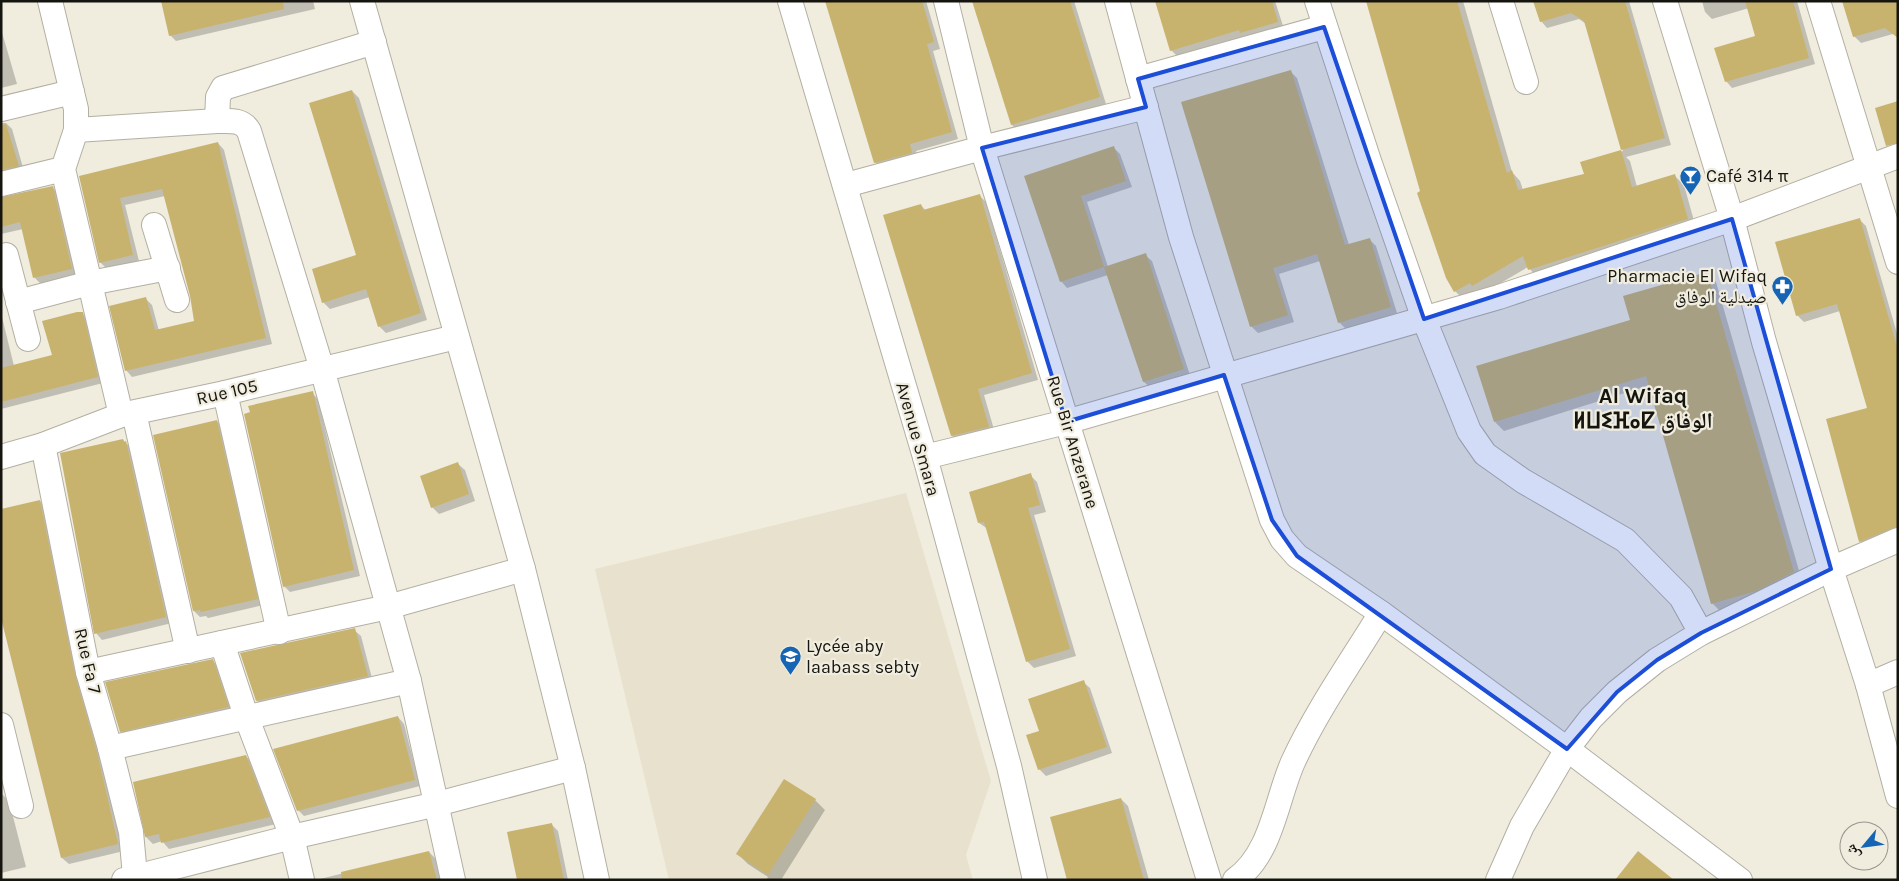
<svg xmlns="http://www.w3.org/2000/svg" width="1899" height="881" font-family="Karla,'Noto Naskh Arabic','Noto Sans Tifinagh',sans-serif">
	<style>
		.built { fill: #e7e1cd }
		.shadow { fill: #0003 }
		.building { fill: #c8b36e }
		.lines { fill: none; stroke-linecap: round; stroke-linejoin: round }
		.minor-casing { stroke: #b3afa2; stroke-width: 26 }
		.minor { stroke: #fff; stroke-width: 24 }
		.marked { fill: #1d4ed8; fill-opacity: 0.2; stroke: #1d4ed8; stroke-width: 4; stroke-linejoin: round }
		.labels { text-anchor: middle; stroke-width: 4.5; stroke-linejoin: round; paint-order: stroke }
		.poi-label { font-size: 18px; fill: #15140f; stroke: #f0eddf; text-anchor: start }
		.street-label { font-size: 18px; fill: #15140f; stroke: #f0eddf }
		.district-label { font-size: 22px; font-weight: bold; fill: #15140f; stroke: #f0eddf }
	</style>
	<rect width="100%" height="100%" fill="#f0eddf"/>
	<polygon class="built" points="906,493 991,781 966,855 973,880 669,880 595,569"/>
	<g class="shadow">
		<polygon points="162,1 313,1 315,9 176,41 170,35"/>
		<polygon points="826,1 926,1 940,49 933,51 958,139 916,151 918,159 882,169 875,162"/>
		<polygon points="973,1 1074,1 1106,104 1019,131 1012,125"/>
		<polygon points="1156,1 1275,1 1284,29 1178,57 1171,50"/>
		<polygon points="1367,1 1463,1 1512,172 1520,181 1523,190 1585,174 1582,163 1623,151 1586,24 1579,19 1547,28 1541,21 1535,1 1629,1 1671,145 1626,157 1630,161 1637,187 1675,176 1684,185 1696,228 1538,278 1528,267 1482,294 1464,300 1455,291 1422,192"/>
		<polygon points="1702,1 1797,1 1815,64 1732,88 1726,81 1757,37 1749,8 1712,19 1705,12"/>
		<polygon points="1898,1 1893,34 1861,43 1854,36"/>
		<polygon points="1,29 17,84 1,88"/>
		<polygon points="1290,71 1297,78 1349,245 1369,239 1376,246 1397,313 1346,329 1339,322 1320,261 1279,274 1294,322 1258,333 1251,326"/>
		<polygon points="352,91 359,98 427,320 386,333 379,326 370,297 330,309 323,302 358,256"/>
		<polygon points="1,123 6,123 12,129 24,171 1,178"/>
		<polygon points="218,143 224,150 272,344 132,377 126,370 145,298 152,305 159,331 196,322 191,296 165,196 125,205 139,261 107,269 100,262 80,177"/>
		<polygon points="1113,147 1120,154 1132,187 1087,202 1108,267 1145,255 1152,261 1190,375 1151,388 1144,382 1108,275 1067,288 1061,281 1026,177"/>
		<polygon points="52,187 58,193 78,274 41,284 35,278 23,229 1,234 1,198"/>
		<polygon points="979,195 986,202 1038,380 984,395 995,433 959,442 952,436 921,205 926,211"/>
		<polygon points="1859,219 1866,226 1898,337 1898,535 1866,548 1860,541 1869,409 1840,311 1804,322 1797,315"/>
		<polygon points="1707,273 1716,282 1802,581 1721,612 1712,603 1650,385 1504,431 1495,422 1631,320"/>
		<polygon points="1,313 14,366 54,356 82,314 88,320 103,383 1,409"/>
		<polygon points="312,393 318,399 360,576 290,592 284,586 251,413"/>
		<polygon points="217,421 223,428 263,605 208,618 206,616 200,617 194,611"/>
		<polygon points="123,440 132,449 172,623 102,640 96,633"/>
		<polygon points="458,464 465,470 475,501 439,514 432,507"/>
		<polygon points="1030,475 1037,482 1046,512 1034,515 1076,656 1034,668 1027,661 988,529 979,523"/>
		<polygon points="40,501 46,508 124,851 69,864 62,858"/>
		<polygon points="354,630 361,636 373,682 263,707 257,701"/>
		<polygon points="212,660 219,667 235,714 128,738 121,731"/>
		<polygon points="1083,682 1090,688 1112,753 1046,776 1039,769 1041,732"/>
		<polygon points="398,717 404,724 420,786 304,816 298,810"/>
		<polygon points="246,756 252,763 276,824 169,849 162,841 153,844 146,837 134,783"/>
		<polygon points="1,793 9,801 26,867 1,873"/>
		<polygon points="1121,799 1128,806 1149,880 1069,880"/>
		<polygon points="815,800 825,810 781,880 766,880 768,877 748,864 738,854"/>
		<polygon points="551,824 558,831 568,880 518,880"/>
		<polygon points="429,852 436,859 441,880 316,880"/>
	</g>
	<g class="building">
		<polygon points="161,1 283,1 284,9 169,36"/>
		<polygon points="825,1 922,1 934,42 927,44 952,132 910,144 912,153 874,163"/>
		<polygon points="972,1 1070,1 1100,97 1011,125"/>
		<polygon points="1155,1 1272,1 1278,22 1240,33 1239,30 1170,51"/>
		<polygon points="1366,1 1457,1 1507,173 1512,170 1518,190 1584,174 1580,162 1621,150 1632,187 1675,174 1688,219 1528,270 1523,256 1472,286 1470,283 1454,292 1446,278 1417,193 1420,191"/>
		<polygon points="1533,1 1625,1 1665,138 1621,150 1584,21 1571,13 1540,22"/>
		<polygon points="1745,1 1793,1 1809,58 1725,82 1714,48 1755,36"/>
		<polygon points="1842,1 1898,1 1898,38 1885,28 1853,37"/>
		<polygon points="1291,70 1345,245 1370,238 1391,307 1338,323 1317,254 1273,268 1288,315 1250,327 1181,102"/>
		<polygon points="352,90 421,313 378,327 366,289 322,303 312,269 356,255 309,103"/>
		<polygon points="1898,101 1898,143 1886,146 1875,108"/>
		<polygon points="6,124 19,166 1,170 1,125"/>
		<polygon points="218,142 266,338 125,371 109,306 146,297 155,330 194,321 190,296 162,189 120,198 133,255 99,263 79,176"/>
		<polygon points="1114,146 1126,181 1081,196 1104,267 1060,282 1024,176"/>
		<polygon points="53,186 72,269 33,278 20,222 1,227 1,197"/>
		<polygon points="980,194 1032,373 978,389 989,427 951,436 883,215 921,204 923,210"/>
		<polygon points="1860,218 1898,350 1898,526 1859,542 1826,419 1867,408 1837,304 1796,316 1775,242"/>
		<polygon points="1146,253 1184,369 1143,382 1104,267"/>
		<polygon points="1707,272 1794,572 1756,591 1711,604 1646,376 1494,422 1476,366 1630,320 1623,296"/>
		<polygon points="77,312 83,312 98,377 1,402 1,368 52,355 42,321"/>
		<polygon points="313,391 354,570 283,587 244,414 250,412 248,406"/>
		<polygon points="217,420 258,599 201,612 200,610 193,611 153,435"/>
		<polygon points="123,439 124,442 126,441 166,617 94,634 60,453"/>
		<polygon points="458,462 469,494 431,508 420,476"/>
		<polygon points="1031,473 1040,505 1028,508 1070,649 1026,662 984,522 978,523 969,492"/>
		<polygon points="40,500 75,675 97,752 118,844 61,858 1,618 1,509"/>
		<polygon points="355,628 368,676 256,701 240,653"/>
		<polygon points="213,659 229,707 120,732 105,682"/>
		<polygon points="1084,680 1107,747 1038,770 1026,735 1039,731 1028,699"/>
		<polygon points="398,716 415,780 297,811 273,749"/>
		<polygon points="246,755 270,817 161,843 159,834 145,837 133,782"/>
		<polygon points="784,779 816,799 768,875 736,854"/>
		<polygon points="1121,798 1144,880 1067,880 1050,817"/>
		<polygon points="552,823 564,880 517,880 507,832"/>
		<polygon points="429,851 437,880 342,880 341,872"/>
		<polygon points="1638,851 1674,880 1615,880"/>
	</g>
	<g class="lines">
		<defs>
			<g id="minor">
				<polyline points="50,1 76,109 76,130 63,169 121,415"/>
				<polyline points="362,1 523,569 573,768 597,880"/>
				<polyline points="790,1 925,457 1009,766 1035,880"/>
				<polyline points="946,1 982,148 1209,880"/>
				<polyline points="1117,1 1181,237 1272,520 1282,539 1297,556 1381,613 1567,749 1740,880"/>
				<polyline points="1317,1 1369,161 1424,319 1469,431 1485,454 1523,481 1625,540 1681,597 1701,633"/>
				<polyline points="1501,1 1526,82"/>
				<polyline points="1665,1 1732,219 1764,342 1831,569 1868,685 1898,796"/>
				<polyline points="1818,1 1898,262"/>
				<polyline points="1138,79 1324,27"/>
				<polyline points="1,109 72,92"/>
				<polyline points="217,121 218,97 223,88 374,42"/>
				<path d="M76 130 217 121C230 121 242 119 249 131L322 369 409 681 453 880"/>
				<polyline points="1,184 63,169"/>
				<polyline points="846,185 982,148 1146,107"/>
				<polyline points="154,225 177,300"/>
				<polyline points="6,255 28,339"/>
				<polyline points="18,302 90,283 168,268"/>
				<polyline points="225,393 279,632"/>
				<polyline points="134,413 188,651"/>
				<polyline points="43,445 88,672 110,748 131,832 135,876"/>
				<polyline points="1,457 43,445 121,415 225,393 456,337"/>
				<polyline points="925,457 1066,422 1499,297 1732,219 1898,156"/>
				<polyline points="222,643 246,716 292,837 302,880"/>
				<polyline points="88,672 388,607 523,569"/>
				<polyline points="1868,685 1898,672"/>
				<polyline points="1,725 21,806"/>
				<polyline points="110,748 409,681"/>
				<polyline points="124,880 292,837 437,804 573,768"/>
				<path d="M1235 880C1272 854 1276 800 1293 762 1317 710 1351 662 1381 613"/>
				<polyline points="1498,880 1522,826 1567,749 1591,718 1617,692 1657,660 1701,633 1831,569 1898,540"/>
			</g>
		</defs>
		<use href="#minor" class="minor-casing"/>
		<use href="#minor" class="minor"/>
	</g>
	<path class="marked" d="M1324 27 1424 319 1732 219 1831 569 1701 633 1657 660 1617 692 1567 749 1297 556 1272 520 1224 375 1066 422 982 148 1146 107 1138 79Z"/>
	<defs>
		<symbol id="bar-pin" viewBox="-11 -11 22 30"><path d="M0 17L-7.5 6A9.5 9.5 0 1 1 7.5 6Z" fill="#1665b4" stroke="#f0eddf"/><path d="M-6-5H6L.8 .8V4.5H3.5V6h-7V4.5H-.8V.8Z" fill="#fff"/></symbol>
		<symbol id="pharmacy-pin" viewBox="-11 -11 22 30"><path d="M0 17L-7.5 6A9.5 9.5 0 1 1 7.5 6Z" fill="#1665b4" stroke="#f0eddf"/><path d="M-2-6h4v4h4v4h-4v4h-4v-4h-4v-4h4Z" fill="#fff"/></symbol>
		<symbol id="school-pin" viewBox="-11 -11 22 30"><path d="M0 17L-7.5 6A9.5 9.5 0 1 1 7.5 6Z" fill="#1665b4" stroke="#f0eddf"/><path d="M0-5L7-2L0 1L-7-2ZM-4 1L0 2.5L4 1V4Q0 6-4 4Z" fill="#fff"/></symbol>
	</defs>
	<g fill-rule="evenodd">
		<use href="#bar-pin" x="1678" y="164" width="25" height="34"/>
		<use href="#pharmacy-pin" x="1770" y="274" width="25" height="34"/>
		<use href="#school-pin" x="778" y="644" width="25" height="34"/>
	</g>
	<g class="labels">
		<g class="poi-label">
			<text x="1706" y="182">Café 314 π</text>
			<text x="1767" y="282" text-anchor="end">Pharmacie El Wifaq<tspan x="1767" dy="21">صيدلية الوفاق</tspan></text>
			<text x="806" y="652">Lycée aby<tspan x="806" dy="21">laabass sebty</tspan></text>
		</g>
		<g class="street-label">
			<text transform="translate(227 392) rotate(-13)" y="6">Rue 105</text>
			<text transform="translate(918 439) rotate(74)" y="6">Avenue Smara</text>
			<text transform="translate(1073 442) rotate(73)" y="6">Rue Bir Anzerane</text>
			<text transform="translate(88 661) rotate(77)" y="6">Rue Fa 7</text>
		</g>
		<g class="district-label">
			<text x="1643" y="403">Al Wifaq<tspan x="1643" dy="25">ⵍⵡⵉⴼⴰⵇ الوفاق</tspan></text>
		</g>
	</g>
	<rect width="1899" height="881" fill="none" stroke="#15140f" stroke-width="5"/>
	<g transform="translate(1864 846) rotate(241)"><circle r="24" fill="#f0eddf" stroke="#98968c"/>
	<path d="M0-4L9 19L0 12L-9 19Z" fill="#1665b4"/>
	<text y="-8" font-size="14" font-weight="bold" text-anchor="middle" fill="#15140f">ش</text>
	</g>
</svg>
